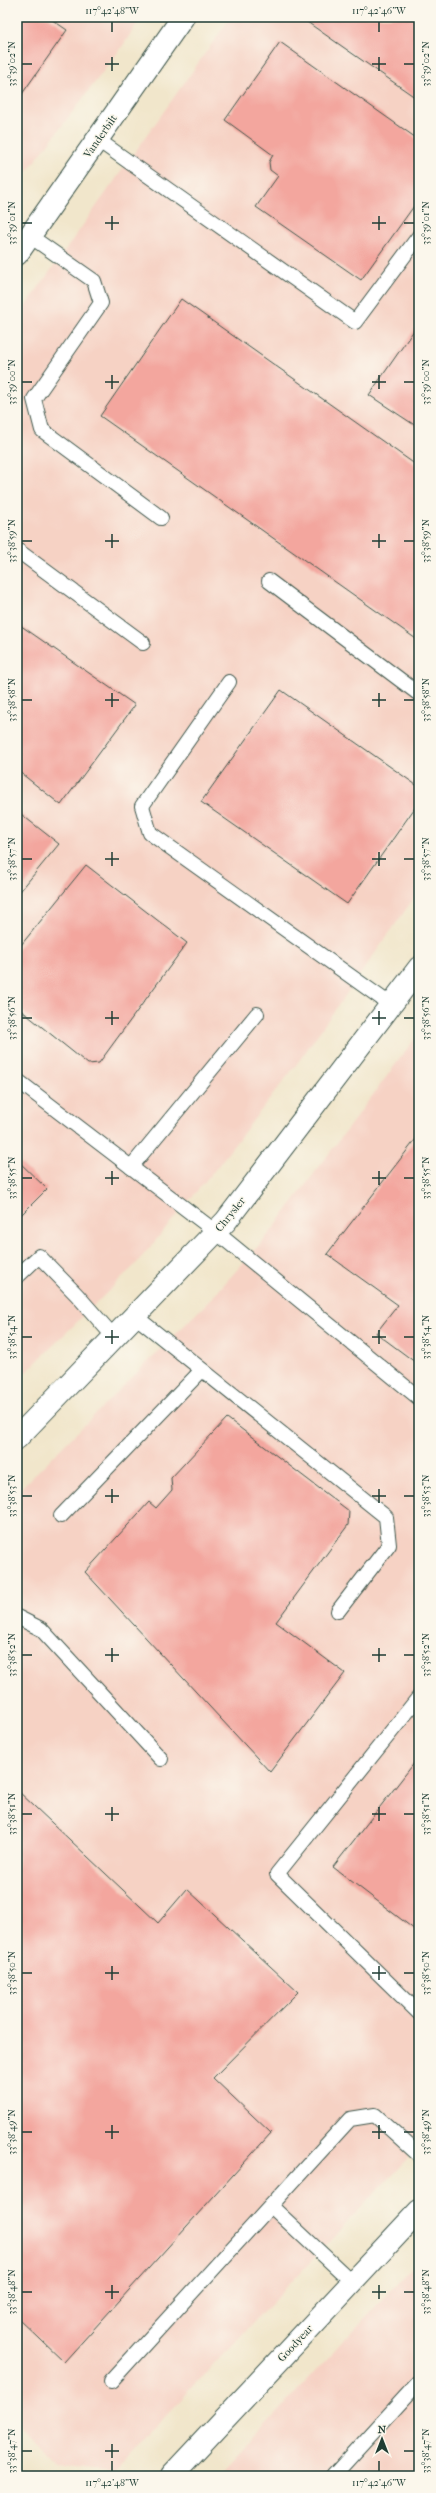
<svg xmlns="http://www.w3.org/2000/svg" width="436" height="2493" font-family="'IM FELL French Canon',serif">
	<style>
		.built { fill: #f6d2c4 }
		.building { fill: #f3a69e }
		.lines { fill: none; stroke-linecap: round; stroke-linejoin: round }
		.lane-casing { stroke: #3e564b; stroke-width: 16 }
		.secondary-casing { stroke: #3e564b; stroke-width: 24 }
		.lane { stroke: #fff; stroke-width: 14 }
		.secondary { stroke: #fff; stroke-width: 22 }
		.ticks { fill: none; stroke: #1f3d34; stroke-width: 1.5 }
		.labels { text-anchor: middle; stroke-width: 3; stroke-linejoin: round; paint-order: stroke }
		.street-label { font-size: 11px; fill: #1f3d34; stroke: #fbf7ec }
		.neatline { fill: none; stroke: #1f3d34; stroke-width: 1.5 }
		.ticks-label { font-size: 10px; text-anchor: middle; fill: #1f3d34 }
	</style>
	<rect width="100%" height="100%" fill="#fbf7ec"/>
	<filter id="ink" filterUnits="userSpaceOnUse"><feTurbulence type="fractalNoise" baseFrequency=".025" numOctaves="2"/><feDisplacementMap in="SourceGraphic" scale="8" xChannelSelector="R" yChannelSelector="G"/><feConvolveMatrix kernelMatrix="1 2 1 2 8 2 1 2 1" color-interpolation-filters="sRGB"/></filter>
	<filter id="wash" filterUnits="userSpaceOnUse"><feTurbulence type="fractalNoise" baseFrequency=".012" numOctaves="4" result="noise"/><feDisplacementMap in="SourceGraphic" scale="16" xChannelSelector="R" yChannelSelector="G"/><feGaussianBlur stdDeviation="0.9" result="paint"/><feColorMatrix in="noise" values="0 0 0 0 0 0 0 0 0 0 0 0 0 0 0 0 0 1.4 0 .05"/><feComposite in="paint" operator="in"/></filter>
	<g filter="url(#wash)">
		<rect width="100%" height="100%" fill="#f1e6cb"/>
		<g class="built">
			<polygon points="17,17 141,17 124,44 17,185"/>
			<polygon points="231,17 419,17 419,891 296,1065 217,1167 135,1265 17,1381 17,318"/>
			<polygon points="419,1033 419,2146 115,2470 55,2464 17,2423 17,1492 210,1300 269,1234"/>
			<polygon points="419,2260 419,2476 218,2476"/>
		</g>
		<g id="blocks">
			<g class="building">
				<polygon points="17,17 48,17 67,30 17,101"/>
				<polygon points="300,17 419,17 419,100"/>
				<polygon points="280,42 419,140 419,199 361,280 256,207 278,176 270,170 269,162 273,155 225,120"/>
				<polygon points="181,299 419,467 419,641 100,416"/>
				<polygon points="419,323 419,428 369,395"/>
				<polygon points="17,623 135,705 61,805 17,770"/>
				<polygon points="281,690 419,787 419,802 347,904 201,802"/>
				<polygon points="17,811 59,844 17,895"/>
				<polygon points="86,865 187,943 99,1063 88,1064 17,1007 17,950"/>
				<polygon points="419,1135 419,1365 376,1333 398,1305 327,1254"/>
				<polygon points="17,1160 47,1189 17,1219"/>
				<polygon points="227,1418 349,1511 348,1525 276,1622 345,1673 270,1772 85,1572 149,1502 156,1508 172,1490 171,1478"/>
				<polygon points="419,1757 419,1933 333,1867"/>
				<polygon points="17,1790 158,1923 187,1889 298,1992 213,2078 271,2133 64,2362 17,2317"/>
			</g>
		</g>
	</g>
	<g filter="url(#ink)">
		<use href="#blocks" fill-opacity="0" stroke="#3e564b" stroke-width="1"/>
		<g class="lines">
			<defs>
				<g id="lane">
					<polyline points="98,140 355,322 419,236"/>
					<polyline points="30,236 94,281 101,303 34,399 42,430 161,518"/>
					<polyline points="17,550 143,643"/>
					<polyline points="269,581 419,694"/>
					<polyline points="229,682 142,806 150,833 391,1005"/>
					<polyline points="17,1080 216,1232 419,1398"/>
					<polyline points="131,1167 257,1014"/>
					<polyline points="17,1277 39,1256 77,1295 114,1337"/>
					<polyline points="135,1316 386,1517 389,1545 338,1611"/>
					<polyline points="61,1516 202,1370"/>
					<polyline points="17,1617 41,1629 161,1759"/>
					<polyline points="419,1697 277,1874 419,2013"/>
					<polyline points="271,2206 352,2282"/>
					<polyline points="111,2381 350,2119 375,2115 419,2155"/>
					<polyline points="333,2476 419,2382"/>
				</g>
				<g id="secondary">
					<polyline points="17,254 183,17"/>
					<polyline points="17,1438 226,1221 419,968"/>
					<polyline points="171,2476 419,2211"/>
				</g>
			</defs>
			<use href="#lane" class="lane-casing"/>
			<use href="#secondary" class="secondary-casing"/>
			<use href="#lane" class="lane"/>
			<use href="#secondary" class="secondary"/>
		</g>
	</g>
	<path class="ticks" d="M112 22V32M379 22V32M112 57V71M379 57V71M22 64H32M105 64H119M372 64H386M404 64H414M112 216V230M379 216V230M22 223H32M105 223H119M372 223H386M404 223H414M112 375V389M379 375V389M22 382H32M105 382H119M372 382H386M404 382H414M112 534V548M379 534V548M22 541H32M105 541H119M372 541H386M404 541H414M112 693V707M379 693V707M22 700H32M105 700H119M372 700H386M404 700H414M112 852V866M379 852V866M22 859H32M105 859H119M372 859H386M404 859H414M112 1011V1025M379 1011V1025M22 1018H32M105 1018H119M372 1018H386M404 1018H414M112 1171V1185M379 1171V1185M22 1178H32M105 1178H119M372 1178H386M404 1178H414M112 1330V1344M379 1330V1344M22 1337H32M105 1337H119M372 1337H386M404 1337H414M112 1489V1503M379 1489V1503M22 1496H32M105 1496H119M372 1496H386M404 1496H414M112 1648V1662M379 1648V1662M22 1655H32M105 1655H119M372 1655H386M404 1655H414M112 1807V1821M379 1807V1821M22 1814H32M105 1814H119M372 1814H386M404 1814H414M112 1966V1980M379 1966V1980M22 1973H32M105 1973H119M372 1973H386M404 1973H414M112 2125V2139M379 2125V2139M22 2132H32M105 2132H119M372 2132H386M404 2132H414M112 2285V2299M379 2285V2299M22 2292H32M105 2292H119M372 2292H386M404 2292H414M112 2444V2458M22 2451H32M105 2451H119M404 2451H414M112 2461V2471M379 2461V2471"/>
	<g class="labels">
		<g class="street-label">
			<text transform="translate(100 136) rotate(-55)" y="4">Vanderbilt</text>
			<text transform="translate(230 1214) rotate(-51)" y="4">Chrysler</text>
			<text transform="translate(295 2343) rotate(-47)" y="4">Goodyear</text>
		</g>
	</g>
	<rect width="436" height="2493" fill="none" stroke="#fbf7ec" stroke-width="44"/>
	<g transform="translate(382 2439)" stroke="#fbf7ec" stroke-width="3" paint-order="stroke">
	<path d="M0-3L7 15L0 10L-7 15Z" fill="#1f3d34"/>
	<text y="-6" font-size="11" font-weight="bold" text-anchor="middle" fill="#1f3d34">N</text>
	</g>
	<rect x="22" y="22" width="392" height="2449" class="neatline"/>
	<g class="ticks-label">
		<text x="112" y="14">117°42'48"W</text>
		<text x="379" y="14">117°42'46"W</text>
		<text transform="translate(11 64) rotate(-90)" y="4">33°39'02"N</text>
		<text transform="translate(425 64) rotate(-90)" y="4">33°39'02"N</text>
		<text transform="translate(11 223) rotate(-90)" y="4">33°39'01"N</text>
		<text transform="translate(425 223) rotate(-90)" y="4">33°39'01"N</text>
		<text transform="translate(11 382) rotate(-90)" y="4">33°39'00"N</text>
		<text transform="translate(425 382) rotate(-90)" y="4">33°39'00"N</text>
		<text transform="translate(11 541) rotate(-90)" y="4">33°38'59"N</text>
		<text transform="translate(425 541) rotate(-90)" y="4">33°38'59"N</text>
		<text transform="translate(11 700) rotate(-90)" y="4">33°38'58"N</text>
		<text transform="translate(425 700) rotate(-90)" y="4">33°38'58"N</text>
		<text transform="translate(11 859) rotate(-90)" y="4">33°38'57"N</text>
		<text transform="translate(425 859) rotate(-90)" y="4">33°38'57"N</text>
		<text transform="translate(11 1018) rotate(-90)" y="4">33°38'56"N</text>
		<text transform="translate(425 1018) rotate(-90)" y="4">33°38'56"N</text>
		<text transform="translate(11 1178) rotate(-90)" y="4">33°38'55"N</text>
		<text transform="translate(425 1178) rotate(-90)" y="4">33°38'55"N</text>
		<text transform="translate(11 1337) rotate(-90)" y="4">33°38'54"N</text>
		<text transform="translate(425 1337) rotate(-90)" y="4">33°38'54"N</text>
		<text transform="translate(11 1496) rotate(-90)" y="4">33°38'53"N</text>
		<text transform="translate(425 1496) rotate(-90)" y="4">33°38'53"N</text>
		<text transform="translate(11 1655) rotate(-90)" y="4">33°38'52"N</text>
		<text transform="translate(425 1655) rotate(-90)" y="4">33°38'52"N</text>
		<text transform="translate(11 1814) rotate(-90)" y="4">33°38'51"N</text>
		<text transform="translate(425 1814) rotate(-90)" y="4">33°38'51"N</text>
		<text transform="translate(11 1973) rotate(-90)" y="4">33°38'50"N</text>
		<text transform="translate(425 1973) rotate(-90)" y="4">33°38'50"N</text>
		<text transform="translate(11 2132) rotate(-90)" y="4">33°38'49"N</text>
		<text transform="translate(425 2132) rotate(-90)" y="4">33°38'49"N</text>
		<text transform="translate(11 2292) rotate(-90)" y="4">33°38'48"N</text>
		<text transform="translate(425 2292) rotate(-90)" y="4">33°38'48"N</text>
		<text transform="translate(11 2451) rotate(-90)" y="4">33°38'47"N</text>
		<text transform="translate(425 2451) rotate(-90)" y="4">33°38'47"N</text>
		<text x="112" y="2486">117°42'48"W</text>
		<text x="379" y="2486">117°42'46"W</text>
	</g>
</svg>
